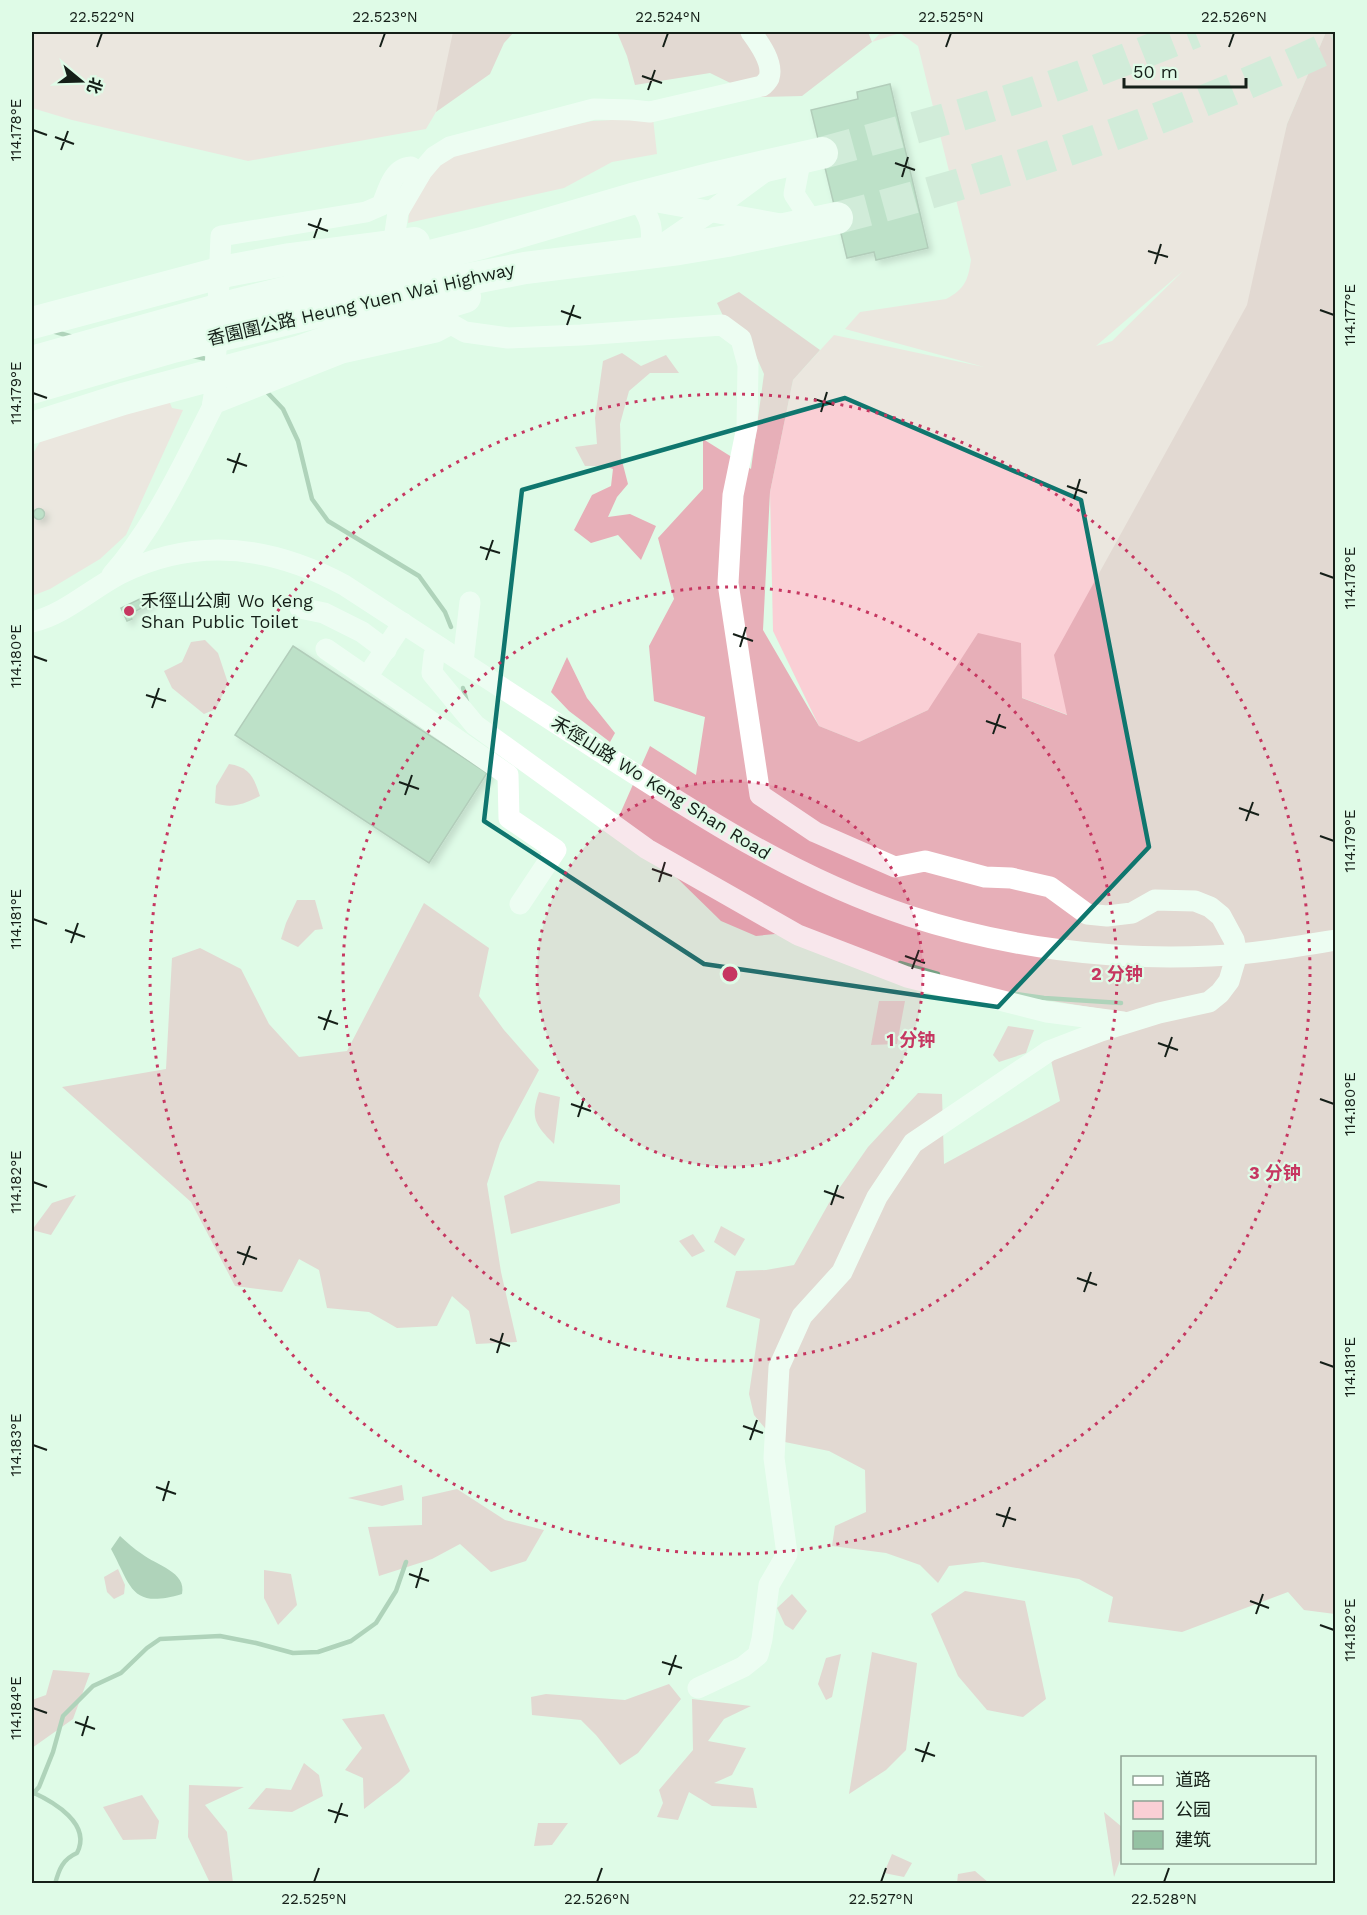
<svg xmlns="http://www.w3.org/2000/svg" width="1367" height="1915" font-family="'Work Sans','Noto Sans SC',sans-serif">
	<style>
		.green { fill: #facfd5; fill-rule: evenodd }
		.forest { fill: #e7afb8 }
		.water { fill: #76a284 }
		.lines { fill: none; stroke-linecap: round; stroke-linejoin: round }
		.stream { stroke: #76a284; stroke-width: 4.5 }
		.building { fill: #95c2a3; stroke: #7d9684; stroke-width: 1.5; filter: url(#shadow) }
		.highway-tunnel { stroke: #c1dac8; stroke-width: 32; stroke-dasharray: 32 16; stroke-linecap: butt }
		.minor { stroke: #fff; stroke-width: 21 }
		.highway { stroke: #fff; stroke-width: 32 }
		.marked { fill: none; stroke: #0f766e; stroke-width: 4.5; stroke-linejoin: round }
		.ticks { fill: none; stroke: #151f18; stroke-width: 2 }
		.ring { fill: none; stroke: #c63761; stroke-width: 3; stroke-dasharray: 3 6 }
		.poi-dot { fill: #c63761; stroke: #dffbe7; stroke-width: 2 }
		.labels { text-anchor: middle; stroke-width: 4.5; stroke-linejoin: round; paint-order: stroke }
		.street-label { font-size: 18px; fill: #151f18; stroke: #dffbe7 }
		.poi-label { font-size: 18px; fill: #151f18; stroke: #dffbe7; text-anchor: start }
		.centre { fill: #c63761; stroke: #dffbe7; stroke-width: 3 }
		.ring-label { font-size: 18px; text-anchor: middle; font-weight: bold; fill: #c63761; stroke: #dffbe7; stroke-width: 4.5; stroke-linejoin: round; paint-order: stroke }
		.neatline { fill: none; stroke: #151f18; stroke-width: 2 }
		.ticks-label { font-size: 15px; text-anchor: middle; fill: #151f18 }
	</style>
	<defs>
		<filter id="shadow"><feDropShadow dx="4" dy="4" stdDeviation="3" flood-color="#0004"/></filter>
	</defs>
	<rect width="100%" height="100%" fill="#dffbe7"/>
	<g class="green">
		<polygon points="32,32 461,32 452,85 426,129 248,161 72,120 32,108"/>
		<path d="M881 32H1326L1287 124 1257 287 1068 715 1015 695 928 710 859 742 819 726 773 631 770 492 793 380 834 335 984 367 845 329 860 312 946 299C965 289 968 280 971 260L918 46 900 33 872 42ZM1183 271 1112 341 1096 346Z"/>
		<polygon points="653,118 657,154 612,162 564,188 408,223 409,214 413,201 440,163 473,147 592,121"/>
		<polygon points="168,398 172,408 183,410 126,535 100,559 50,589 32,596 32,455 43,437"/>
	</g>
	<g class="forest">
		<polygon points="453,32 514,32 504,43 490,74 436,112"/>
		<polygon points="617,32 868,32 872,42 802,96 759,97 710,73 635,85 627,56"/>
		<polygon points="1326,32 1335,32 1335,1614 1304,1610 1288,1592 1182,1632 1108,1622 1113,1597 1079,1579 983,1562 949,1566 938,1583 920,1565 886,1553 832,1546 835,1526 866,1512 865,1470 829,1451 775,1440 754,1415 749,1394 760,1319 726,1307 736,1271 766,1270 794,1265 829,1203 868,1147 918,1093 942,1094 944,1164 1060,1101 1049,1051 1101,1031 1102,1009 946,984 775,934 756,936 721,921 677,878 616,823 650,746 696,775 705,717 654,701 649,646 674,599 658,538 703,489 703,439 751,469 764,374 747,336 725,320 717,303 739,292 820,350 793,380 770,492 763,630 819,726 859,742 928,710 978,633 1021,643 1022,698 1067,715 1054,655 1247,305 1287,124"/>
		<polygon points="622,353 641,366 666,355 679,373 650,373 629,391 620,424 621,457 628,484 617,497 608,517 630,514 656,526 641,560 618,535 591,543 574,530 592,495 611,486 613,469 605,466 585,466 575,447 597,444 595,418 603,361"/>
		<polygon points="205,640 218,653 228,683 216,709 204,714 172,688 164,671 182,662 191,642"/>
		<polygon points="567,657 587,698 615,733 610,742 569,711 551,692"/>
		<path d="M229 764C250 767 254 778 260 796 245 804 232 809 215 803L216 786Z"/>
		<polygon points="297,900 315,900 323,929 315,930 298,947 281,939 286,923"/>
		<polygon points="424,903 489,948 479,996 504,1030 539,1070 500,1143 487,1184 501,1272 517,1342 476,1344 469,1311 452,1296 437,1326 397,1328 369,1312 327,1308 319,1270 299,1259 282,1292 235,1286 191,1202 62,1087 166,1069 172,958 200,948 241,969 269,1024 299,1057 347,1051"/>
		<polygon points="879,1001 905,1001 897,1044 871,1045"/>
		<polygon points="1008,1026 1034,1030 1026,1053 999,1062 993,1055"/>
		<path d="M539 1092 560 1097 554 1144C535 1125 530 1118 539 1092Z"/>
		<polygon points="538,1181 620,1185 620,1203 511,1234 504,1196"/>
		<polygon points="76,1195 51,1235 32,1230 52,1203"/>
		<polygon points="721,1226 745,1239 735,1256 714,1242"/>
		<polygon points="693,1234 705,1251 692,1257 679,1241"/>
		<polygon points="402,1485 404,1500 382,1506 348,1498"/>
		<polygon points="457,1489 505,1520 544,1530 526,1561 491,1572 460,1544 432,1559 379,1576 368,1527 422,1525 422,1497"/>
		<polygon points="118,1569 125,1585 124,1594 114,1599 107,1592 104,1577"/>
		<polygon points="264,1570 291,1574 297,1605 278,1625 264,1598"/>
		<polygon points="965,1591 1025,1601 1046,1699 1023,1717 987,1710 958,1676 931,1614"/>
		<polygon points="792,1594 807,1611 793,1630 785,1625 777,1608"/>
		<polygon points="872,1652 917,1663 906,1750 886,1770 849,1794"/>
		<polygon points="841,1654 832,1697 826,1700 818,1684 826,1658"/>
		<polygon points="53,1670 90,1673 73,1719 32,1748 32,1700 46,1695"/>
		<polygon points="669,1684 681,1699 638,1753 620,1765 596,1735 581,1720 532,1715 531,1697 546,1694 625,1700"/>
		<polygon points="692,1699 751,1706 724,1719 708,1741 746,1748 732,1775 714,1783 753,1788 757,1808 712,1806 689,1792 678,1820 657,1817 663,1803 659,1790 693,1750"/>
		<polygon points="384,1714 410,1771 399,1782 364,1809 363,1778 345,1770 362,1748 342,1719"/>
		<polygon points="304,1763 319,1775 323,1796 292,1812 248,1809 266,1788 291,1790"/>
		<polygon points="189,1785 244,1787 205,1805 227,1832 233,1883 210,1883 188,1837"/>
		<polygon points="142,1795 159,1821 156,1839 123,1840 103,1807"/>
		<polygon points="1104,1812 1122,1827 1122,1855 1114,1877"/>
		<polygon points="538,1823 568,1823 552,1845 534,1846"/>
		<polygon points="892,1854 912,1863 904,1877 884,1873"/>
		<polygon points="975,1871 989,1883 957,1883 958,1874"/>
	</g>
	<path class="water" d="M120 1536C127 1542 134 1549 142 1554 156 1565 187 1572 182 1594 131 1609 132 1588 111 1549Z"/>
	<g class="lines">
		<g class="stream">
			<polyline points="52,331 73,337"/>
			<polyline points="193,356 211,360"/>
			<polyline points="265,390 283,409 298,441 312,499 328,521 419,576 445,612 451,627"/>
			<polyline points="463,688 467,702"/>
			<polyline points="900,963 938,974"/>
			<polyline points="1016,994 1044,998 1121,1003"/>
			<path d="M32 1792C54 1802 92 1824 77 1853 63 1859 59 1869 55 1884"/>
			<polyline points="32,1795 39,1787 53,1752 63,1716 93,1686 121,1673 147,1648 160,1639 220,1636 256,1643 293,1653 318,1652 351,1641 376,1623 396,1591 406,1562"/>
		</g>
	</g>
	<g class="building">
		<polygon points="890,84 928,248 876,260 874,252 847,258 811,110 858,99 857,92"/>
		<circle cx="39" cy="514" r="5.5"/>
		<polygon points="148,595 151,603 130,614 132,619 127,621 121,608"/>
		<polygon points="293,646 487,773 429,863 235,735"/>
	</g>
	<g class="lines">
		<g class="highway-tunnel">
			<path d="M822 153C902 131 981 111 1059 84 1105 68 1150 50 1195 32"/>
			<path d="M837 218C1008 174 1175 119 1336 44"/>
		</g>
		<g class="minor">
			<polyline points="801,157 794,194 813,223"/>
			<path d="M637 198C651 219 654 227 650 253"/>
			<polyline points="646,200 781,224"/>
			<polyline points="656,249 710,212 767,170"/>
			<path d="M398 258 394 240 398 212 422 171 434 157 450 147 594 109 631 110 650 112 762 86C764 85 768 80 769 78 774 63 759 43 751 32"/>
			<polyline points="420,304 423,308 465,332 508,338 581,335 722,325 741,339 748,365 747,427 733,495 728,583 760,795 815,832 895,867 925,861 985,877 1011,878 1050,887 1087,914 1107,916 1132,913 1155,900 1195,901 1210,907 1221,916 1234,940 1237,954 1229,981 1220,993 1209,1002 1159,1013 1101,1031 1049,1051 913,1143 877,1197 842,1272 802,1316 779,1367 774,1458 787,1554 769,1585 762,1639 758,1655 743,1667 698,1688"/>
			<polyline points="213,404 342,353 436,332 451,324"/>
			<path d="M112 575C155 526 183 465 212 408L214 395 221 236 366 212 382 205C388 190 393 168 411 167L419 176"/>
			<polyline points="300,608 324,613 362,632 386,650"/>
			<path d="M32 622C64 615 91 589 120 574 196 536 272 546 344 585 428 639 512 694 596 749 697 814 794 878 909 916 1005 947 1110 961 1211 956 1253 954 1294 947 1336 940"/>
			<polyline points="439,647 434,655 432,673 475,725 647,849 798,935 907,977 1047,1012 1123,1022"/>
			<polyline points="326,649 508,775 509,818 556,850 520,904"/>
			<polyline points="463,662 470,602"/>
			<polyline points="367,677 403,623"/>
		</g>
		<g class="highway">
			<polyline points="32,323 227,271 290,259 414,243"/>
			<polyline points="32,362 239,304 482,243 632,199 717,177 822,153"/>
			<polyline points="32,388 173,347 387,295 525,268 679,249 727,241 837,218"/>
			<polyline points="32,428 123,399 298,352 389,320 465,297"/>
		</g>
	</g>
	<path d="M0 0H1367V1915H0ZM845 398 1081 500 1149 847 998 1007 704 964 484 821 522 490Z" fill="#dffbe7" fill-opacity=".55" fill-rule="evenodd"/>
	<path class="marked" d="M845 398 1081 500 1149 847 998 1007 704 964 484 821 522 490Z"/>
	<path class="ticks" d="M97 47 102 33M380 47 385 33M663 47 668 33M946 47 951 33M1229 47 1234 33M642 76 662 83M648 90 655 70M33 130 47 135M55 137 74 144M61 150 68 131M895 163 915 170M902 177 908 157M308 224 328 231M314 238 321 218M1148 251 1168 257M1155 264 1161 244M1320 310 1334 315M561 311 581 318M567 325 574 305M33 393 47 398M814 399 834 405M821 412 827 392M227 459 247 466M233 473 240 453M1067 486 1087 493M1074 499 1080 479M480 547 500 553M486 560 493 540M1320 573 1334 578M733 634 753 641M740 647 746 627M33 656 47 661M146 695 166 701M152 708 159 688M986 721 1006 728M993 734 1000 714M399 782 419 789M405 795 412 775M1239 808 1259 815M1246 821 1253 802M1320 836 1334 841M652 869 672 876M659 882 665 862M33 919 47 924M65 930 85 937M71 943 78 923M905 956 925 963M912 969 919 950M318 1017 338 1024M324 1030 331 1010M1158 1043 1178 1050M1165 1057 1172 1037M1320 1099 1334 1104M571 1104 591 1111M578 1117 584 1098M33 1182 47 1187M824 1191 844 1198M831 1205 838 1185M237 1252 257 1259M243 1265 250 1246M1077 1278 1097 1285M1084 1292 1091 1272M490 1339 510 1346M497 1353 503 1333M1320 1362 1334 1367M743 1426 763 1433M750 1440 757 1420M33 1445 47 1450M156 1487 176 1494M163 1501 169 1481M996 1514 1016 1520M1003 1527 1010 1507M409 1574 429 1581M416 1588 422 1568M1250 1601 1269 1608M1256 1614 1263 1594M1320 1625 1334 1630M662 1662 682 1668M669 1675 676 1655M33 1708 47 1713M75 1722 95 1729M82 1736 88 1716M915 1749 935 1756M922 1762 929 1742M328 1810 348 1816M335 1823 342 1803M314 1882 319 1868M597 1882 602 1868M881 1882 886 1868M1164 1882 1169 1868"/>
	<circle cx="730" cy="974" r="193" fill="#c63761" fill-opacity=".12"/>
	<g class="ring">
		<circle cx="730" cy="974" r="193"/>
		<circle cx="730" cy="974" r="387"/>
		<circle cx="730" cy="974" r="580"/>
	</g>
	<circle class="poi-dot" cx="129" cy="611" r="6"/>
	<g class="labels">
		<g class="street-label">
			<text transform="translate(361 304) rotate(-13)" y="6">香園圍公路 Heung Yuen Wai Highway</text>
			<text transform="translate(661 788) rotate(32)" y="6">禾徑山路 Wo Keng Shan Road</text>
		</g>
		<g class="poi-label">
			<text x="141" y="607">禾徑山公廁 Wo Keng<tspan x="141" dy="21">Shan Public Toilet</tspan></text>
		</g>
	</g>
	<circle cx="730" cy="974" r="9" class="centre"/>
	<g class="ring-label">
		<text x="1117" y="980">2 分钟</text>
		<text x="911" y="1046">1 分钟</text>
		<text x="1275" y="1179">3 分钟</text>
	</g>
	<rect width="1367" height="1915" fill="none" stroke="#dffbe7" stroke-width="66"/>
	<rect x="1121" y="1756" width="195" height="108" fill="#dffbe7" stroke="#8ea394" stroke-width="1.5"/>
	<rect x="1133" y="1776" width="30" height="9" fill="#ffffff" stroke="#8ea394" stroke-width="1.5"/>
	<text x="1175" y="1786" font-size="18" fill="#151f18">道路</text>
	<rect x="1133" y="1801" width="30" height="18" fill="#facfd5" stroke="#8ea394" stroke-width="1.5"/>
	<text x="1175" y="1816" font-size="18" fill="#151f18">公园</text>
	<rect x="1133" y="1831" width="30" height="18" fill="#95c2a3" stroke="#8ea394" stroke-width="1.5"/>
	<text x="1175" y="1846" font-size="18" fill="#151f18">建筑</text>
	<g transform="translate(81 81) rotate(109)" stroke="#dffbe7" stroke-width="4.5" paint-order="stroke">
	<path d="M0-4.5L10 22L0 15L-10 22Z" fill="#151f18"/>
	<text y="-9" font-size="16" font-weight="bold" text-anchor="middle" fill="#151f18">北</text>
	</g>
	<path d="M1124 78v9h122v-9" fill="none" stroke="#151f18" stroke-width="3"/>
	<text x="1133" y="78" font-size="18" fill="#151f18" stroke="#dffbe7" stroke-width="4.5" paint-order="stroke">50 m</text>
	<rect x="33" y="33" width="1301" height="1849" class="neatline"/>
	<g class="ticks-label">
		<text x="102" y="22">22.522°N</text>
		<text x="385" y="22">22.523°N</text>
		<text x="668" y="22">22.524°N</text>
		<text x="951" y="22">22.525°N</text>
		<text x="1234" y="22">22.526°N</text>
		<text transform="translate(16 130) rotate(-90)" y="5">114.178°E</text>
		<text transform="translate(1350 315) rotate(-90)" y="5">114.177°E</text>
		<text transform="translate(16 393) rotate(-90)" y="5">114.179°E</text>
		<text transform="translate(1350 578) rotate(-90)" y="5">114.178°E</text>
		<text transform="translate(16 656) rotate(-90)" y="5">114.180°E</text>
		<text transform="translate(1350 841) rotate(-90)" y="5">114.179°E</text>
		<text transform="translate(16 919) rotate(-90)" y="5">114.181°E</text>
		<text transform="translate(1350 1104) rotate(-90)" y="5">114.180°E</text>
		<text transform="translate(16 1182) rotate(-90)" y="5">114.182°E</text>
		<text transform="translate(1350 1367) rotate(-90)" y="5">114.181°E</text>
		<text transform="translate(16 1445) rotate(-90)" y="5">114.183°E</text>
		<text transform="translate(1350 1630) rotate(-90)" y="5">114.182°E</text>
		<text transform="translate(16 1708) rotate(-90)" y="5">114.184°E</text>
		<text x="314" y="1904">22.525°N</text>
		<text x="597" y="1904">22.526°N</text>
		<text x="881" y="1904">22.527°N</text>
		<text x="1164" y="1904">22.528°N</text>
	</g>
</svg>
